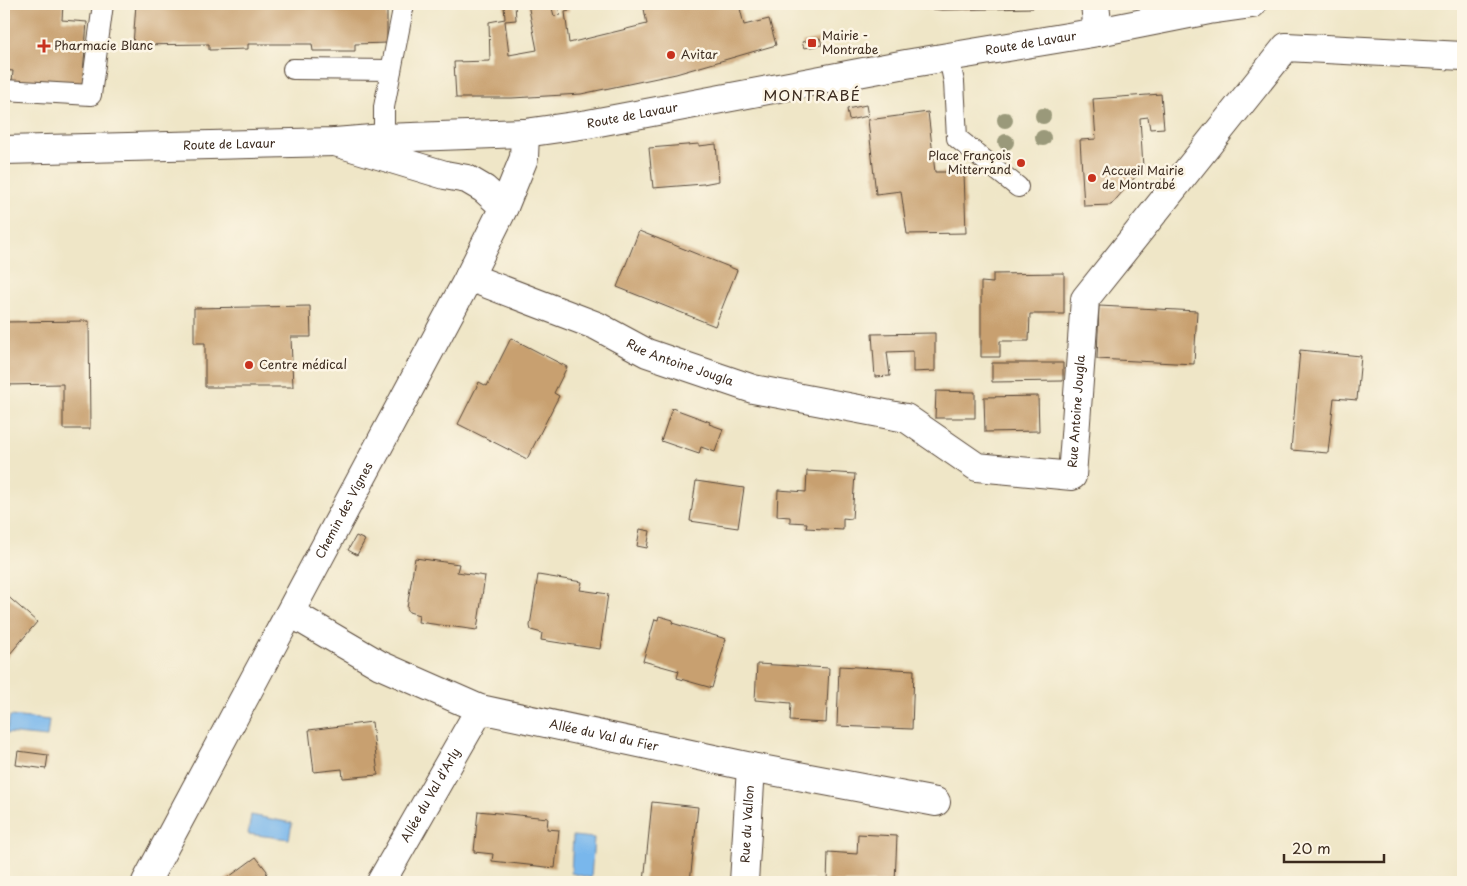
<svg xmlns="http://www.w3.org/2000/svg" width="1467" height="886" font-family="'Playpen Sans',sans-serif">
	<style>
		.water { fill: #79b7ec; stroke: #5a7085 }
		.building { fill: #c8a06f }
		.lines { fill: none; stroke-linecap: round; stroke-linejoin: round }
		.service-casing { stroke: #564637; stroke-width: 22 }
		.minor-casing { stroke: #564637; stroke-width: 30 }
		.primary-casing { stroke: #564637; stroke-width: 30 }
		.service { stroke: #fff; stroke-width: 20 }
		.minor { stroke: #fff; stroke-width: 28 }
		.primary { stroke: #fff; stroke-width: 28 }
		.tree { fill: #9a997a }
		.poi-dot { fill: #c8321e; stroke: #fcf5e5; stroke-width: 2 }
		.labels { text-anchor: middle; stroke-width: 5; stroke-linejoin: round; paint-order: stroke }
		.poi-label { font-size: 12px; fill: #3b2a1e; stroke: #fcf5e5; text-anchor: start }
		.street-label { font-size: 12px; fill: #3b2a1e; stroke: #fcf5e5 }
		.quarter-label { font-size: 15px; letter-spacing: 1px; fill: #3b2a1e; stroke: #fcf5e5 }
	</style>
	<rect width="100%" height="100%" fill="#fcf5e5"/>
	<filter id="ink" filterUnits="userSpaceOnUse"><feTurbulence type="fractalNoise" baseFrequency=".02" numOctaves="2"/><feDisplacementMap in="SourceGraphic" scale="10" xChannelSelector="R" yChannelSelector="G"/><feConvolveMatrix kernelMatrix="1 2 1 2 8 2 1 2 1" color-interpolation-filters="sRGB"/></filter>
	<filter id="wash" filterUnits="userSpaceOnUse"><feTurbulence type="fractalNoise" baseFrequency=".0096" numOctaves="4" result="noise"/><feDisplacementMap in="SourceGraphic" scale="20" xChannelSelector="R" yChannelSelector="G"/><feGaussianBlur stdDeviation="1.12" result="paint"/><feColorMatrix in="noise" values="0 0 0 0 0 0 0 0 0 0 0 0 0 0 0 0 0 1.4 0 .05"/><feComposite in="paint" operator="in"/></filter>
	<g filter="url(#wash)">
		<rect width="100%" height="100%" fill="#efe6c7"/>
		<g class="water">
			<polygon points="10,716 49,720 47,737 6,733"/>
			<polygon points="251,815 292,823 289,839 248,834"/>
			<polygon points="573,836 594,838 591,878 571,873"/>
		</g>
		<g id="blocks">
			<g class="building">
				<polygon points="4,4 63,4 62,20 87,22 82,87 12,82 13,71 4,70"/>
				<polygon points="136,4 387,4 387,43 355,44 355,51 313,51 312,44 248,44 248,49 209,50 209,44 133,45"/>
				<polygon points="515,4 516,20 505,21 509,55 537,50 528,4 551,4 554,16 560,15 558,4 568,4 569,11 565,12 569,43 647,24 643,4 679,4 680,6 687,4 739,4 744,25 769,19 776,45 676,74 581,94 512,98 456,98 454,62 490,61 489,22 505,19 504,5"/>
				<polygon points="886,4 1032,4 1033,8 942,10 886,5"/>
				<polygon points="820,38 822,45 804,48 802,42"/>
				<polygon points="1161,94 1164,128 1150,129 1148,117 1140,118 1143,168 1111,205 1084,206 1080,140 1096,139 1093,99"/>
				<polygon points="866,105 868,116 849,120 847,109"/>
				<polygon points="928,112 935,172 964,172 966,233 907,234 901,191 876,194 868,120"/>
				<polygon points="699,144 699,146 716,144 719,181 703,184 653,188 649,148"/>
				<polygon points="639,231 737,270 715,326 617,287"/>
				<polygon points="1064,273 1064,314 1030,314 1029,341 1000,341 1000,357 981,357 981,282 993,283 993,274"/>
				<polygon points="310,306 311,337 291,337 293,387 205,387 205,343 194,343 194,308"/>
				<polygon points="1099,306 1197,311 1194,364 1097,359"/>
				<polygon points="89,321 90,429 63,429 63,384 4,385 4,322"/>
				<polygon points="935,333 935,371 913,372 913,351 887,352 890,376 875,377 872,334"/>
				<polygon points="511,338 567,367 554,393 559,396 527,459 458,424 479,382 487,386"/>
				<polygon points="1300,350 1361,356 1357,400 1334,398 1328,453 1291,450"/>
				<polygon points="992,363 1063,363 1063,381 992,382"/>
				<polygon points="936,391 975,392 975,418 935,418"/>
				<polygon points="1038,396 1039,431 985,432 984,397"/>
				<polygon points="672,408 710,422 709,424 723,429 715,452 701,447 699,454 661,441"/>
				<polygon points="807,471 855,474 852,519 843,518 843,530 806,528 807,523 790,522 790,517 777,516 778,490 806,492"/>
				<polygon points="696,481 744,488 738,528 690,521"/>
				<polygon points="640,529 650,531 647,548 637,546"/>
				<polygon points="356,536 365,540 357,555 348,550"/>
				<polygon points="415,558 459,564 457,572 485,576 477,630 418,622 419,615 409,612 407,608"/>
				<polygon points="538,575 582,582 580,590 608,594 600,649 541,640 542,633 531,630 530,626"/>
				<polygon points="4,593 37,622 4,661"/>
				<polygon points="659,616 673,620 672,623 726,639 712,688 677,678 679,671 643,661 655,619 658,620"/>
				<polygon points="757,664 829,668 826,723 790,721 791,703 755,700"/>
				<polygon points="839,666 914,670 912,729 837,726"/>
				<polygon points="372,722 378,775 343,778 342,769 314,772 309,730"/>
				<polygon points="18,751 48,755 46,769 16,765"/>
				<polygon points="652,802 698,807 690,882 644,882"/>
				<polygon points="478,811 548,818 547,829 559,830 555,868 492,861 493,854 474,852"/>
				<polygon points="858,834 897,836 895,882 827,882 828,852 857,854"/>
				<polygon points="256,857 267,871 266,877 297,882 222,882"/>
			</g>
		</g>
	</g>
	<g filter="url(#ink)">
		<use href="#blocks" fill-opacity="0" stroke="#564637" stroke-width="1"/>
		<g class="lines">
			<defs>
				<g id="service">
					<polyline points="949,58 954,82 957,138 1018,187"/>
					<polyline points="293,69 391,70"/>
					<polyline points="4,90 91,95 103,4"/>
					<polyline points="384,138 384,107 404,4"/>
				</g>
				<g id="minor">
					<polyline points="1095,4 1098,32"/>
					<polyline points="335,142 445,175 467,179 484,189 504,207"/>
					<path id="s1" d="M469 277 597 326 647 353 753 389 906 418 977 467 1072 476 1085 299 1286 47 1463 56"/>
					<path id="s2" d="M291 613 380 665 480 709 751 767 936 802"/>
					<path id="s3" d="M146 882 469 277 504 207 524 158 525 133"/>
					<path id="s4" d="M381 882 480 709"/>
					<path id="s5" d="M744 882 751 767"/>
				</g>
				<g id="primary">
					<path id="s6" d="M4 150 335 142 384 138 525 133 588 124 906 64 1098 32 1209 10 1252 4"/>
				</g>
			</defs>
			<use href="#service" class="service-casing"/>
			<use href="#minor" class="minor-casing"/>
			<use href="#primary" class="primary-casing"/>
			<use href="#service" class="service"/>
			<use href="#minor" class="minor"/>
			<use href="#primary" class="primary"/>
		</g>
		<g class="tree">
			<circle cx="1043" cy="116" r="8"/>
			<circle cx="1005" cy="120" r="8"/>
			<circle cx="1043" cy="138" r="8"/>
			<circle cx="1006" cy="142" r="8"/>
		</g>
	</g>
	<g class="poi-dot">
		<rect x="807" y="38" width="10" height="10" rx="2.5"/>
		<path d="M41.5 38.5h5v5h5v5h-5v5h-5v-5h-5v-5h5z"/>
		<circle cx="671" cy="55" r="5"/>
		<circle cx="1021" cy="163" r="5"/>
		<circle cx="1092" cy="178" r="5"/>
		<circle cx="249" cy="365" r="5"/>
	</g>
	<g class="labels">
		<g class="poi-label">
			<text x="822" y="40">Mairie -<tspan x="822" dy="14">Montrabe</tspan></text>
			<text x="54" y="50">Pharmacie Blanc</text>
			<text x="681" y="59">Avitar</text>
			<text x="1011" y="160" text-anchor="end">Place François<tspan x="1011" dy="14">Mitterrand</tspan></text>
			<text x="1102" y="175">Accueil Mairie<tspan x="1102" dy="14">de Montrabé</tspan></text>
			<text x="259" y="369">Centre médical</text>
		</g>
		<g class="street-label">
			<text dy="4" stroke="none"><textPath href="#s6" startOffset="1035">Route de Lavaur</textPath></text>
			<text dy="4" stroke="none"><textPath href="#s6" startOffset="630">Route de Lavaur</textPath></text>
			<text dy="4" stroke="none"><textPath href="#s6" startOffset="225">Route de Lavaur</textPath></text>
			<text dy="4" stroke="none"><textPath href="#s1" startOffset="228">Rue Antoine Jougla</textPath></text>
			<text dy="4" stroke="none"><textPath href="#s1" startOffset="708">Rue Antoine Jougla</textPath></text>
			<text dy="4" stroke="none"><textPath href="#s3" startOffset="421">Chemin des Vignes</textPath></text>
			<text dy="4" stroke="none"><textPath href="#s2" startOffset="339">Allée du Val du Fier</textPath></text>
			<text dy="4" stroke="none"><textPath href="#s4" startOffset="100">Allée du Val d'Arly</textPath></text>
			<text dy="4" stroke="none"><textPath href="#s5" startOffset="58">Rue du Vallon</textPath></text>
		</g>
		<g class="quarter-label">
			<text x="812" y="101">MONTRABÉ</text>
		</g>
	</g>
	<rect width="1467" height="886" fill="none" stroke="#fcf5e5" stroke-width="20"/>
	<path d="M1284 854v8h100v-8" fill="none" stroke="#3b2a1e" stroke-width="2.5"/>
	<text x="1292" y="854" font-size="15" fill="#3b2a1e" stroke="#fcf5e5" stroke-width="4" paint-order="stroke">20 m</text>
</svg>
